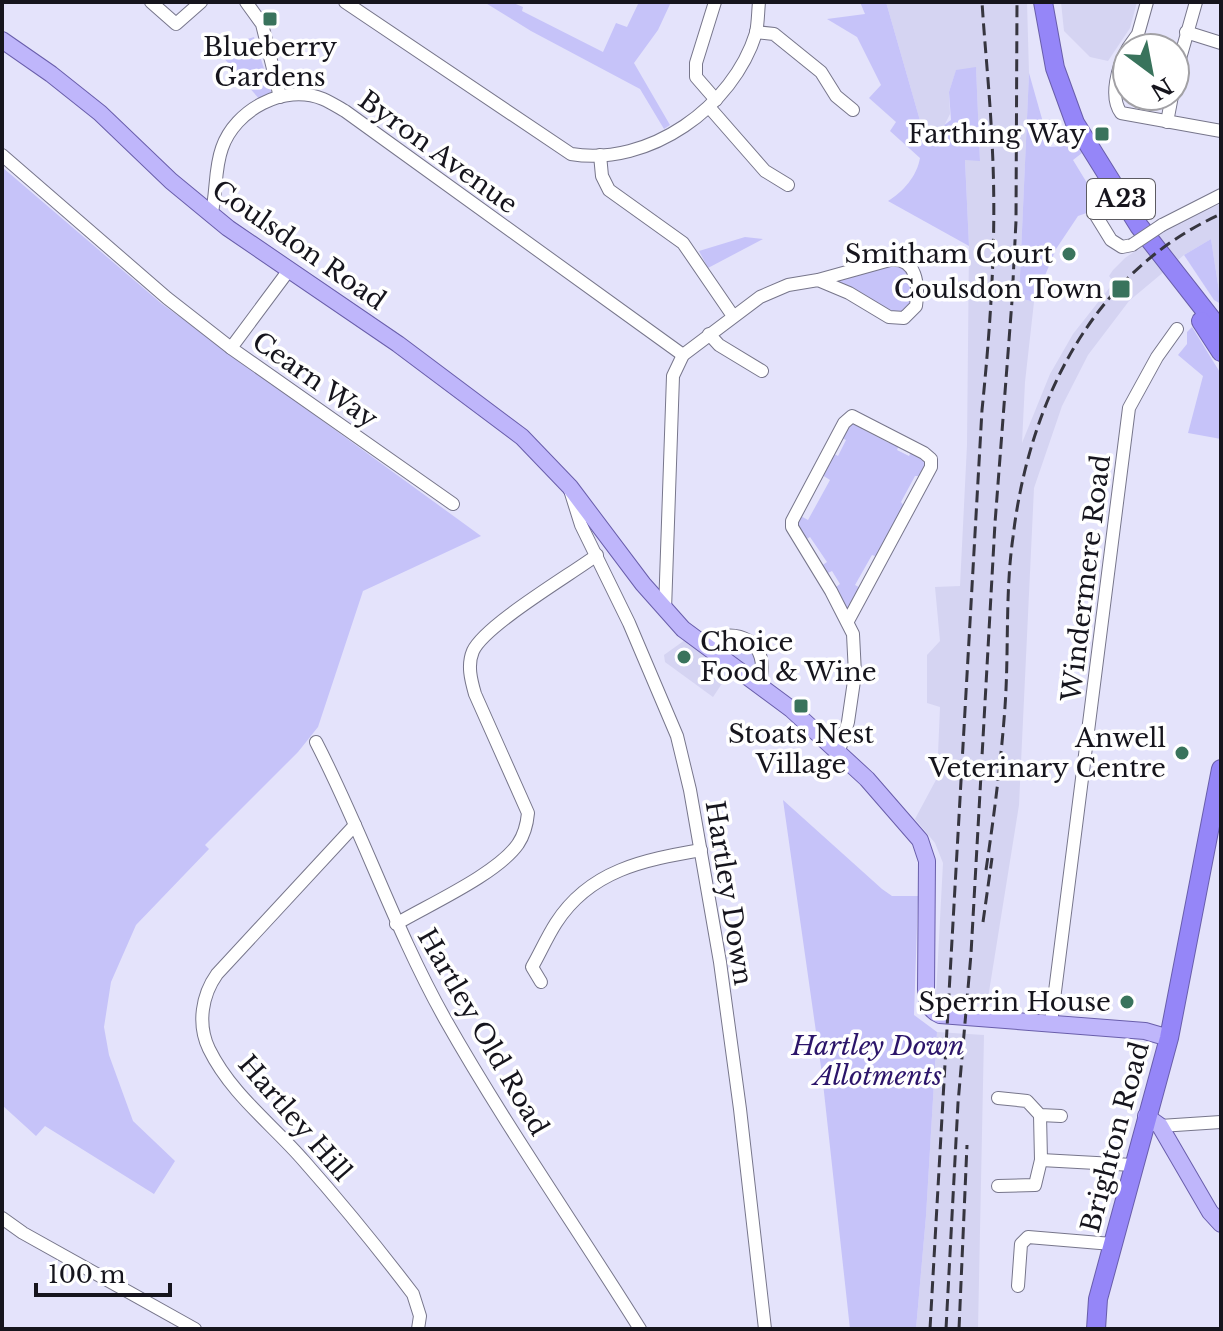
<svg xmlns="http://www.w3.org/2000/svg" width="1223" height="1331" font-family="'Libre Baskerville',serif">
	<style>
		.built { fill: #d5d4f2 }
		.green { fill: #c6c3f9 }
		.lines { fill: none; stroke-linecap: round; stroke-linejoin: round }
		.minor-casing { stroke: #77768b; stroke-width: 14 }
		.major-casing { stroke: #695eab; stroke-width: 18 }
		.highway-casing { stroke: #695eab; stroke-width: 20 }
		.minor { stroke: #fff; stroke-width: 12 }
		.major { stroke: #bfb6fb; stroke-width: 16 }
		.highway { stroke: #9586f8; stroke-width: 18 }
		.rail { stroke: #36353f; stroke-width: 3; stroke-dasharray: 12 6; stroke-linecap: butt }
		.minor-bridge-casing { stroke: #77768b; stroke-width: 14; stroke-linecap: butt }
		.minor-bridge { stroke: #fff; stroke-width: 12 }
		.poi-dot { fill: #39735c; stroke: #fff; stroke-width: 3 }
		.labels { text-anchor: middle; stroke-width: 7; stroke-linejoin: round; paint-order: stroke }
		.shield { fill: #fff; stroke: #5c5b61; stroke-width: 2 }
		.shield-label { font-size: 24px; font-weight: bold; fill: #16151d }
		.poi-label { font-size: 26px; fill: #16151d; stroke: #fff; text-anchor: end }
		.street-label { font-size: 26px; fill: #16151d; stroke: #fff }
		.park-label { font-size: 26px; font-style: italic; fill: #2c156a; stroke: #fff }
	</style>
	<rect width="100%" height="100%" fill="#e4e3fb"/>
	<g class="built">
		<polygon points="886,2 1027,2 1029,73 1019,298 1034,302 1025,382 1022,443 1050,374 1073,334 1114,282 1109,276 1113,270 1125,258 1186,216 1221,204 1221,304 1211,239 1184,255 1129,301 1088,355 1062,406 1034,488 1019,805 988,998 969,995 936,995 943,863 935,843 915,819 937,778 940,707 927,703 927,655 940,641 935,587 960,586 967,445 969,246 965,159 980,160 976,68 956,71 949,92 950,114 944,126 923,131"/>
		<polygon points="1061,2 1137,2 1130,28 1108,61 1090,57 1064,31"/>
		<polygon points="685,640 729,673 713,697 665,662 664,655"/>
		<polygon points="937,1032 984,1035 978,1329 916,1329 926,1216"/>
	</g>
	<g class="green">
		<polygon points="484,2 511,2 523,7 522,11 603,52 616,23 627,27 639,2 671,2 658,30 634,63 670,125 664,129 640,89 531,31"/>
		<path d="M860 2H886L923 131 943 126 951 120 949 92 956 70 976 67 980 161 965 160 969 246 888 201C903 192 917 176 920 158L890 131 896 122 869 98 881 85 857 37 827 19 865 14Z"/>
		<polygon points="254,37 272,94 260,100 216,49"/>
		<polygon points="1029,73 1050,147 1078,145 1082,153 1073,160 1095,196 1095,210 1078,216 1056,249 1034,302 1019,298"/>
		<polygon points="2,167 162,304 481,536 363,591 318,727 298,752 205,845 209,849 136,925 111,982 104,1027 109,1055 133,1121 175,1161 154,1194 45,1126 36,1136 2,1105"/>
		<polygon points="745,237 763,239 708,268 699,251"/>
		<polygon points="1211,239 1221,304 1214,300 1184,255"/>
		<polygon points="897,263 910,270 912,304 899,314 836,283 836,278"/>
		<polygon points="1192,327 1221,374 1221,439 1188,433 1203,376 1178,355 1187,344 1187,332"/>
		<polygon points="865,421 862,429 889,443 893,436 901,440 897,450 909,456 914,447 931,459 926,476 915,476 901,502 907,510 881,558 872,555 855,585 864,590 848,621 831,591 840,584 832,571 822,576 817,569 827,562 810,537 800,543 792,521 797,514 808,520 830,480 819,473 829,451 838,456 846,440 838,436 844,423"/>
		<polygon points="732,637 755,649 759,675 711,641"/>
		<polygon points="783,800 882,889 892,896 918,896 914,1015 937,1032 926,1216 916,1329 850,1329 822,1074"/>
	</g>
	<g class="lines">
		<defs>
			<g id="minor">
				<polyline points="151,2 176,24 201,2"/>
				<polyline points="246,2 262,24 280,97"/>
				<path d="M345 2 571 154C649 167 733 107 756 33 758 24 758 12 759 2"/>
				<polyline points="715,2 696,63 696,77 716,100"/>
				<polyline points="756,32 774,34 821,72 836,96 853,110"/>
				<polyline points="1186,32 1221,43"/>
				<polyline points="1128,48 1138,34 1147,2"/>
				<path d="M1127 50C1118 66 1109 97 1121 113L1221 131"/>
				<polyline points="1175,76 1196,2"/>
				<polyline points="709,107 765,171 788,185"/>
				<polyline points="1167,122 1172,96"/>
				<polyline points="2,155 167,298 231,348 453,504"/>
				<polyline points="600,155 602,176 609,190 683,243 733,316"/>
				<polyline points="1095,214 1111,240 1122,247 1132,245"/>
				<path d="M211 216C217 194 214 170 222 148 235 110 284 83 323 99 330 102 338 107 345 111L683 355"/>
				<polyline points="1162,225 1221,195"/>
				<polyline points="709,334 719,345 762,371"/>
				<polyline points="231,348 289,270"/>
				<polyline points="570,490 581,525 629,623 677,736 690,790 720,962 740,1109 765,1329"/>
				<path d="M665 610 673 376 683 355 760 297 788 285 818 280 890 260C917 257 919 285 916 306L904 318 889 317 849 293 818 280"/>
				<path d="M702 644C735 623 773 642 759 684"/>
				<path d="M316 742C363 833 395 930 445 1019 505 1125 575 1225 640 1329"/>
				<polyline points="839,751 848,722 855,674 853,634 831,591 792,527 792,521 844,423 852,416 924,453 931,459 931,467 848,621"/>
				<path d="M355 825 217 974C202 995 197 1024 209 1049 231 1094 272 1124 304 1161 342 1204 378 1248 413 1294L420 1316 418 1329"/>
				<path d="M396 924C430 904 497 874 518 844 524 835 527 824 528 813L475 694C471 680 467 665 473 651 485 625 570 575 597 555"/>
				<path d="M541 982 532 967C540 953 547 937 556 923 590 870 644 860 701 850"/>
				<polyline points="1051,1023 1129,408 1157,357 1177,329"/>
				<polyline points="998,1098 1027,1101 1040,1115 1061,1116"/>
				<polyline points="1160,1126 1221,1122"/>
				<polyline points="1041,1160 1133,1165"/>
				<polyline points="998,1186 1035,1185 1041,1160 1040,1115"/>
				<polyline points="2,1218 23,1233 195,1329"/>
				<polyline points="1018,1286 1021,1244 1028,1237 1112,1244"/>
			</g>
			<g id="major">
				<path d="M2 40 51 74 100 113 171 181 228 228 398 344 522 437 570 487 643 584 683 629 791 709 867 779 920 840 927 861 926 989C927 1001 928 1010 940 1015L1145 1031 1169 1038"/>
				<polyline points="1146,1116 1160,1126 1210,1212 1221,1224"/>
			</g>
			<g id="highway">
				<polyline points="1043,2 1055,68 1075,123 1139,226 1221,331"/>
				<polyline points="1201,321 1221,352"/>
				<polyline points="1096,1329 1098,1299 1169,1038 1221,769"/>
			</g>
		</defs>
		<use href="#minor" class="minor-casing"/>
		<use href="#major" class="major-casing"/>
		<use href="#highway" class="highway-casing"/>
		<use href="#minor" class="minor"/>
		<use href="#major" class="major"/>
		<use href="#highway" class="highway"/>
		<g class="rail">
			<path d="M986 870C994 816 1001 762 1005 707 1009 650 1005 593 1013 537 1029 402 1092 272 1221 214"/>
			<polyline points="983,922 992,858"/>
			<path d="M930 1329 982 410C991 322 997 231 992 142 990 95 985 49 982 2"/>
			<polyline points="946,1329 958,1103 971,954 995,523 1012,301 1016,221 1017,2"/>
			<polyline points="959,1329 967,1145"/>
		</g>
		<defs>
			<polyline id="minor-bridge" points="1132,245 1162,225"/>
		</defs>
		<use href="#minor-bridge" class="minor-bridge-casing"/>
		<use href="#minor-bridge" class="minor-bridge"/>
	</g>
	<g class="poi-dot">
		<rect x="262" y="11" width="16" height="16" rx="4"/>
		<rect x="1094" y="126" width="16" height="16" rx="4"/>
		<circle cx="1069" cy="254" r="8"/>
		<rect x="1111" y="279" width="20" height="20" rx="4"/>
		<circle cx="684" cy="657" r="8"/>
		<rect x="793" y="698" width="16" height="16" rx="4"/>
		<circle cx="1182" cy="753" r="8"/>
		<circle cx="1127" cy="1002" r="8"/>
	</g>
	<g class="labels">
		<rect class="shield" x="1087" y="179" width="68" height="40" rx="6"/>
		<g class="shield-label">
			<text x="1121" y="207">A23</text>
		</g>
		<g class="poi-label">
			<text x="270" y="56" text-anchor="middle">Blueberry<tspan x="270" dy="30">Gardens</tspan></text>
			<text x="1086" y="143">Farthing Way</text>
			<text x="1053" y="263">Smitham Court</text>
			<text x="1103" y="298">Coulsdon Town</text>
			<text x="700" y="651" text-anchor="start">Choice<tspan x="700" dy="30">Food &amp; Wine</tspan></text>
			<text x="801" y="743" text-anchor="middle">Stoats Nest<tspan x="801" dy="30">Village</tspan></text>
			<text x="1166" y="747">Anwell<tspan x="1166" dy="30">Veterinary Centre</tspan></text>
			<text x="1111" y="1011">Sperrin House</text>
		</g>
		<g class="street-label">
			<text transform="translate(438 152) rotate(36)" y="9">Byron Avenue</text>
			<text transform="translate(299 245) rotate(35)" y="9">Coulsdon Road</text>
			<text transform="translate(315 380) rotate(35)" y="9">Cearn Way</text>
			<text transform="translate(1086 578) rotate(-83)" y="9">Windermere Road</text>
			<text transform="translate(729 893) rotate(81)" y="9">Hartley Down</text>
			<text transform="translate(483 1032) rotate(60)" y="9">Hartley Old Road</text>
			<text transform="translate(295 1118) rotate(49)" y="9">Hartley Hill</text>
			<text transform="translate(1115 1137) rotate(-75)" y="9">Brighton Road</text>
		</g>
		<g class="park-label">
			<text x="878" y="1055">Hartley Down<tspan x="878" dy="30">Allotments</tspan></text>
		</g>
	</g>
	<rect width="1223" height="1331" fill="none" stroke="#16151d" stroke-width="8"/>
	<g transform="translate(1151 72) rotate(148)"><circle r="38" fill="#ffffff" stroke="#a2a1a5" stroke-width="2"/>
	<path d="M0-6L14 30L0 20L-14 30Z" fill="#39735c"/>
	<text y="-12" font-size="22" font-weight="bold" text-anchor="middle" fill="#16151d">N</text>
	</g>
	<path d="M36 1283v12h134v-12" fill="none" stroke="#16151d" stroke-width="4"/>
	<text x="48" y="1283" font-size="24" fill="#16151d" stroke="#ffffff" stroke-width="6" paint-order="stroke">100 m</text>
</svg>
